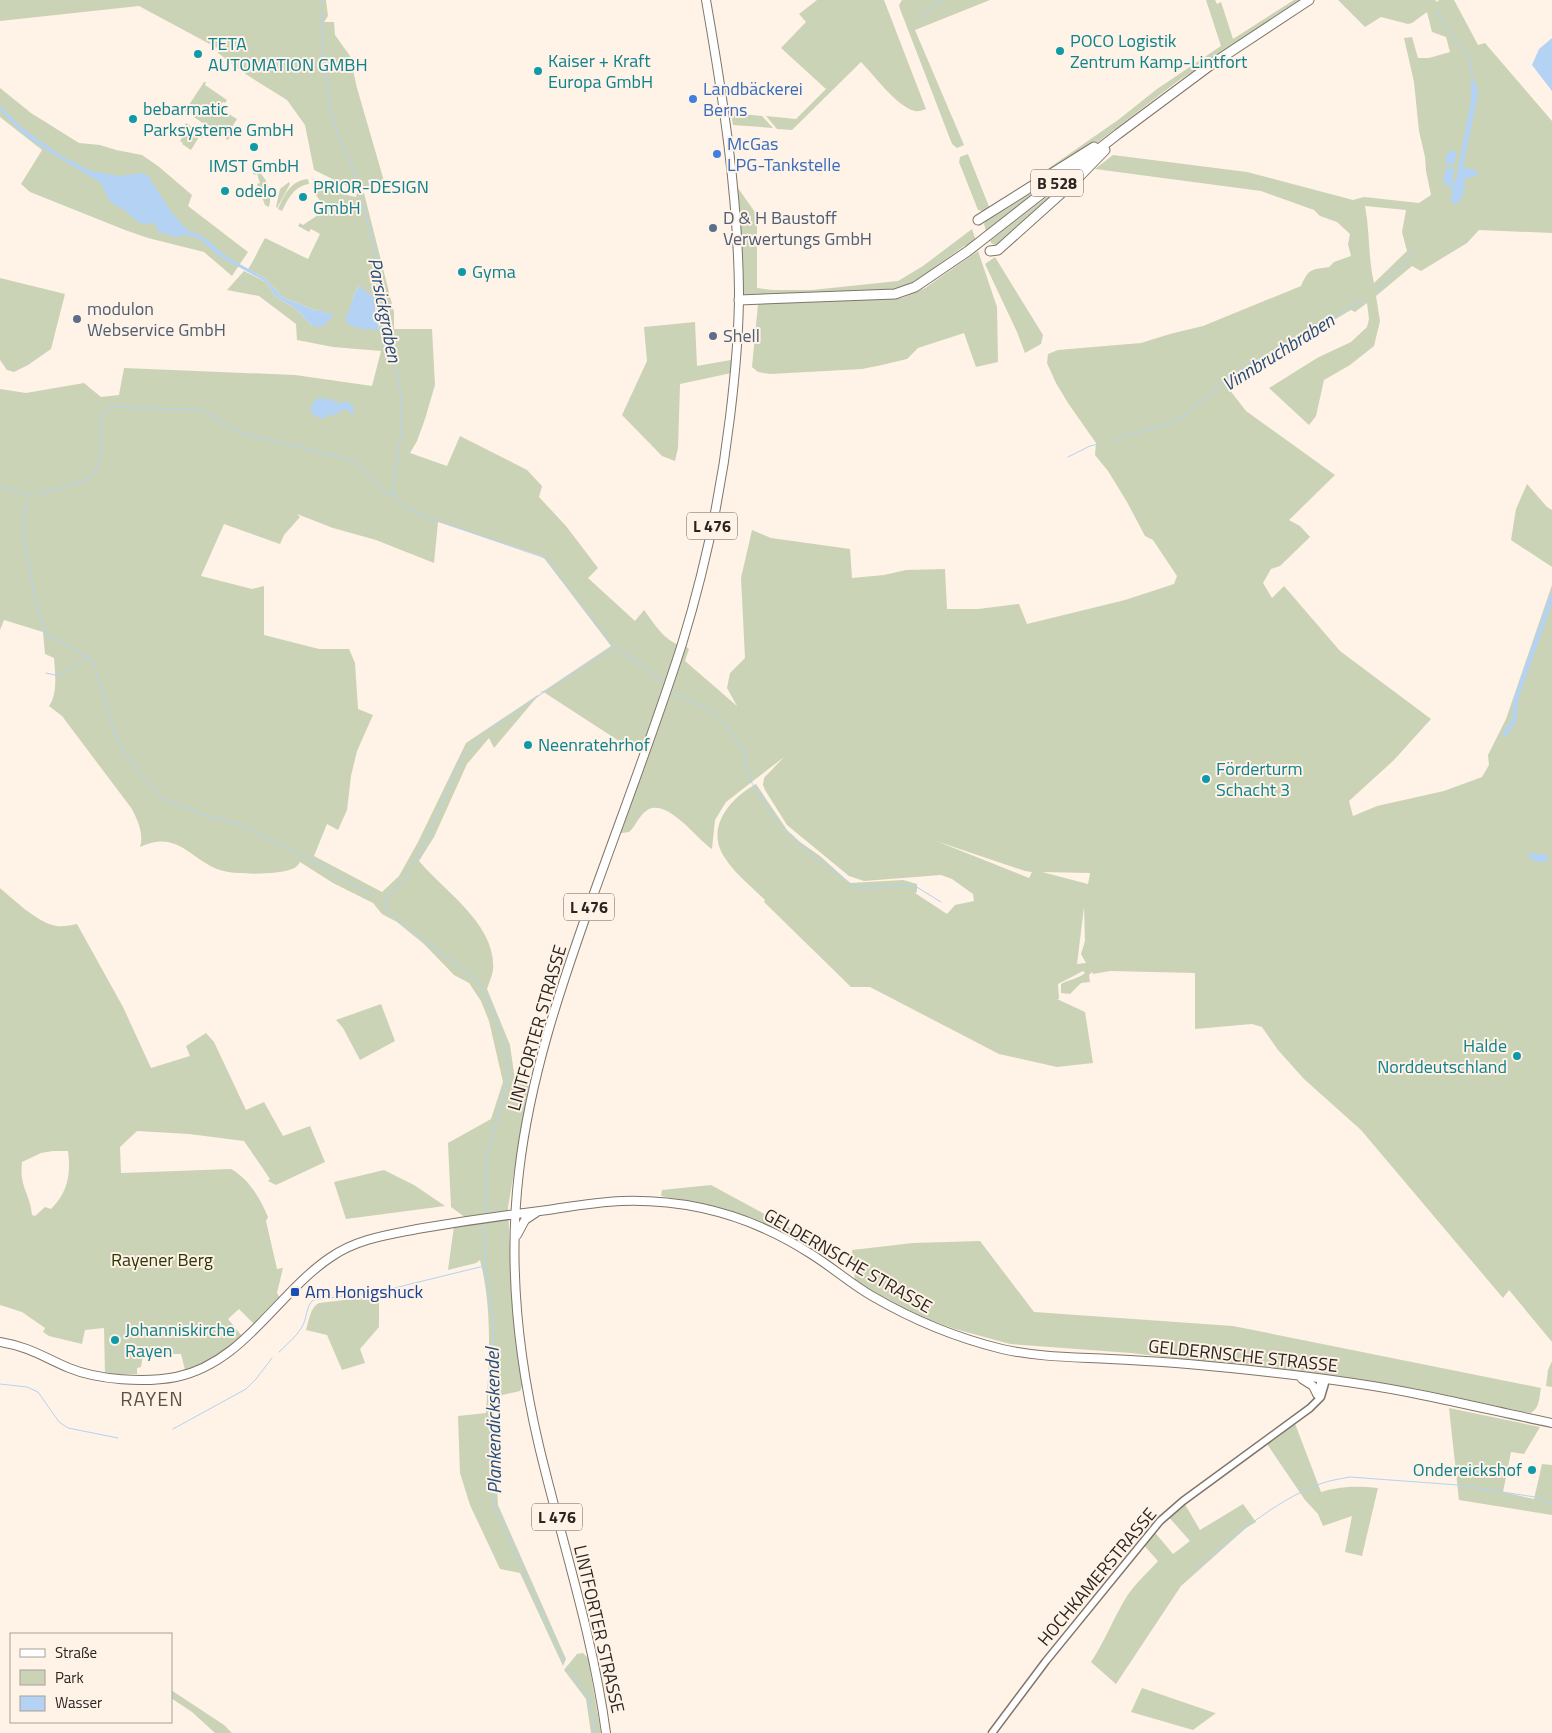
<svg xmlns="http://www.w3.org/2000/svg" width="1552" height="1733" font-family="'Titillium Web',sans-serif">
<style>
.green{fill:#cbd3b7;fill-rule:evenodd}
.water{fill:#b4d2f4}
.lines{fill:none;stroke-linecap:round;stroke-linejoin:round}
.stream{stroke:#b4d2f4;stroke-width:1}
.canal{stroke:#b4d2f4;stroke-width:4.5}
.minor-casing{stroke:#80756a;stroke-width:9}
.major-casing{stroke:#80756a;stroke-width:10}
.highway-casing{stroke:#80756a;stroke-width:11}
.minor{stroke:#fff;stroke-width:6}
.major{stroke:#fff;stroke-width:8}
.highway{stroke:#fff;stroke-width:9}
.culture-dot{fill:#0f9aa8;stroke:#fff2e6;stroke-width:2}
.shop-dot{fill:#3f7fe0;stroke:#fff2e6;stroke-width:2}
.service-dot{fill:#5c6f8a;stroke:#fff2e6;stroke-width:2}
.transit-dot{fill:#1a4fb4;stroke:#fff2e6;stroke-width:2}
.labels{text-anchor:middle;stroke-width:4;stroke-linejoin:round;paint-order:stroke}
.shield{fill:#fff2e6;stroke:#6a625c;stroke-width:1}
.shield-label{font-size:16px;font-weight:bold;fill:#2a2521}
.culture-label{font-size:18px;fill:#0d838f;stroke:#fff2e6;text-anchor:start}
.shop-label{font-size:18px;fill:#366cbe;stroke:#fff2e6;text-anchor:start}
.service-label{font-size:18px;fill:#4e5e75;stroke:#fff2e6;text-anchor:start}
.street-label{font-size:18px;fill:#2a2521;stroke:#fff2e6}
.park-label{font-size:18px;fill:#2d3706;stroke:#fff2e6}
.transit-label{font-size:18px;fill:#164399;stroke:#fff2e6;text-anchor:start}
.water-label{font-size:19px;font-style:italic;fill:#244e7a;stroke:#fff2e6}
.quarter-label{font-size:20px;letter-spacing:1px;fill:#5b5146;stroke:#fff2e6}
</style>
<rect width="100%" height="100%" fill="#fff2e6"/>
<path class="green" d="M0,0h326l2,16 -4,6h10l1,13 15,21 7,32 29,100h-7l-2,-7 -9,-1 2,8h-19l-37,-18 -9,-45 -18,-25 -40,-25 -29,-22 10,-14 -2,-2 -7,12 -80,-43 -139,15z
M817,0h67l42,109c-3,1 -8,3 -11,2 -18,-4 -41,-36 -54,-49l-69,68 -15,-1 -11,-13 30,3 30,-30 -45,-41 25,-26 -7,-8z
M902,0h88l-75,30 49,115 -7,3 -5,-4 -52,-135 -1,-4z
M1206,0h9l2,4 4,-2 12,37 61,-39h7l-123,81 -80,61 -107,67 -5,3 -8,-2 -19,-48 1,-5 8,-3 22,55 128,-89 39,-31 64,-43z
M1338,0h97l2,2 2,-2h15l24,45 7,-2 67,78v112l-73,-3 -12,13 -46,28 -9,-5 -36,30 4,25 -6,25 -24,19 -26,15 -8,36 -7,9 -40,-37 48,-30 34,-16 16,-15 2,-8 -2,-16 -12,9 -4,-2 -126,74 21,27 89,64 -46,45 11,6 10,11 -30,29 -9,3 -8,14 9,15 12,-12 56,65 91,68 -37,41 -45,41 4,15 24,-10 67,-15 38,-14 7,-12 -1,-10 18,-36 46,-134v757l-43,-52 -6,8 -142,-168 -57,-51 -26,-29 -16,-23 -10,-3 -57,5v-56l-85,-2 -17,3 -1,-2 -3,3 1,7 -9,1 -11,11 -9,-1v-9c9,-5 17,-5 24,-11l-2,-2 -25,13 1,15h-2l28,13 8,51 -36,4 -58,-13 -129,-67h-19l-87,-85 1,-2c-13,-13 -30,-26 -40,-42 -21,-31 6,-60 31,-74l31,46 13,12 20,14 30,27 53,-3 14,4v8l-2,1 32,21 8,-9 19,-4 -1,-7 -21,-15 -11,-4 -77,6 -15,-5 -62,-51 -22,-35 -2,-5 1,-7 20,-21 -58,45 -11,18 -3,29c-14,-9 -43,-49 -63,-40 -9,4 -13,17 -20,23l-14,2 29,-82 -25,-11 -77,-50 -48,57 -5,-10 -22,26 -33,73 -15,24c25,30 78,64 74,109 -1,6 -4,13 -6,19l23,56 5,35 14,6 -21,121 4,90 11,87 -3,7 -26,6v45l4,63 68,154 -3,7 -43,-93 -20,-4 -30,-64 -10,-32 -2,-57 28,-3c3,-51 7,-102 -6,-153l-4,3 -28,7 6,-44 12,-8 -15,-11 -3,-64 43,-24 12,-37 -14,-61 -8,-20 -12,-18 -15,-8 -30,-31 -27,-22 -15,-8 -9,-11 -40,-20 -33,-21c-2,3 -4,6 -8,7 -13,6 -59,6 -72,1 -31,-11 -42,-41 -80,-23 4,-13 -2,-26 -8,-38l-70,-93 -13,-10c9,-12 6,-34 5,-48l-9,-4 -2,-22 -39,-12 -4,10v-241l26,4 58,-10 17,14 18,-2 5,-27 171,7 77,11 9,-35 -48,-4 -36,-7 -1,-16 -37,-28 -32,-6 17,-19 22,11 10,15 19,11 17,18 15,-12 -4,-3h-6l-35,-14 -16,-18 -18,-10c7,-10 11,-21 17,-31l43,21 12,-25 -9,-5 -2,3 -11,-6 2,-3 3,2 21,-14 -3,-5 2,-1 -7,-10 -3,-16c16,4 26,16 43,18l1,-4h7l30,119v17h38l3,56 -10,34 -8,22 -7,12 37,13 13,-30 67,34 15,16 -3,11 27,29 32,42 -10,10 47,43 9,-11c11,15 20,30 37,36l1,-3 7,6 -4,12 52,45 -10,-18 3,-15 15,-15 -4,-80 11,-48 19,8 79,11 2,29 32,-3 22,-5 39,-1 2,40h31l41,-5 8,20 98,-24 49,-16 3,-8 -24,-36 -8,-4 -18,-34 -19,-31 -13,-16 1,-12 -28,-40 -12,-20 -9,-20 1,-9 10,-4 83,-7 29,-9 33,-8 98,-40c8,-18 10,-16 28,-19l5,-5 17,-6 -3,-12 2,-10 -13,-12 -17,-6 -6,-6 -53,-19 -166,-22 18,-14 134,17 106,28 11,-3 55,6 12,-8 -5,-24 -1,-14 -6,-26 -5,-49 -10,-44 8,-1 6,21h11l21,-6 -4,-15 -14,-5 -5,-20 -15,11 -4,1 -27,-7 -16,10zM1365,206l41,4 -4,22 5,19 -33,32c-6,-25 -4,-51 -9,-77zM359,286l17,23 3,20 -34,-9c7,-10 6,-24 14,-34zM297,514l36,14 43,12 58,23 4,-41 103,34 3,2 67,88 -145,97 -48,99 -19,34 -17,16 -68,-36 13,-32 11,6 9,-20 4,-34 6,-25 16,-36 -15,-6 -3,-46 -6,-14h-30l-55,-14v-49l-12,3 -51,-13 23,-52 56,20 4,-9 16,-18zM936,841l89,30 7,1 -3,6zM1042,872l48,1v1l-2,10zM1084,907l1,34 -4,13 5,9 -9,1z
M204,82h2l-1,3 22,15 -2,3 -2,-1 -2,2 2,2 -2,3 16,10 -10,16 3,2 -2,3 -43,-29z
M0,88l31,25 48,30 21,2 16,5 26,5 16,11 34,29 -4,11 60,46 -16,24 -28,-24 -56,-14 -23,-8 -95,-38 -9,-8 21,-34 -42,-33z
M731,113l31,3 11,12 -40,-3z
M186,123l18,12 -2,3 -3,-1 -8,13 -9,-6 1,-1 -3,-2 8,-13 -3,-3z
M1076,163l-90,68 -2,-7 2,-4z
M254,167c13,11 19,23 15,40l-4,-2 -8,-21 3,-1 -3,-9 -3,1 -2,-4z
M1079,172l-82,74 -6,-3 -1,-2z
M308,179l1,5c-15,2 -21,15 -27,27l-4,-2c7,-15 12,-28 30,-30z
M733,181l24,34v73l16,2h39l86,-9 25,-15 49,-37 5,15 -13,2 -50,36 -21,8 -66,2 -88,8z
M289,182l1,2 -13,24 -1,-1 4,-18z
M978,251l19,56 1,55 -22,5 -12,-34 -46,15 -11,11 -25,6 -20,4 -92,5 -12,-2 -6,-5 6,-63 144,-6 23,-10z
M995,257l48,78 -2,9 -16,9 -8,-21 -32,-68z
M0,278l65,16 -14,55 -23,16 -14,7 -7,-2 -7,-10z
M695,322l2,44 39,-7v13l-56,12 -2,64 -3,13 -13,-5 -40,-41 25,-54 -3,-34z
M1527,484l20,23 5,3v57l-41,-27 5,-31z
M0,888c13,11 39,36 57,38 6,1 14,-1 20,-2l46,83 28,61 39,-12 -4,-10 20,-13 8,9 32,68 18,-8 19,34 27,-10 15,36 -49,23 -8,-4 2,-2 -26,-38 -55,-7 -52,-3 -17,16 1,26 110,-4c18,10 29,29 37,48l-2,4 11,48 6,-1 -6,25 3,5 -26,26 -15,-15 -11,10 14,17 -26,21 -31,13 -4,-16h-22l-12,-3 -4,3 -2,13 -4,1v6h-32l-1,-46 -19,2 -3,14 -33,-8 -6,-4 2,-4 -23,-16 -22,-7zM53,1151h15c3,23 0,41 -17,58l-6,-2 -10,9 -3,-1c-2,-22 -13,-28 -10,-53l19,-9z
M381,1004l14,37 -35,19 -17,-32 -7,-8z
M384,1170l30,15 31,21 -99,13 -12,-37z
M711,1185l103,56 -8,5c-19,-9 -36,-20 -55,-28 -29,-11 -59,-16 -90,-22l1,-6z
M980,1241l54,71 199,14 308,62c-2,9 -1,21 -11,25l-111,-24 -95,-13 -193,-23 -121,-9 -55,-15 -39,-14 -61,-34 -3,-31 61,-7z
M379,1296v31l-19,22 5,14 -23,7 -15,-35 -21,-5c3,-9 4,-23 13,-27z
M1552,1361v26l-6,-1 2,-16z
M1449,1408l91,19 -16,27 -13,-2 -8,40 31,7 8,-35 10,1v50l-93,-15z
M1294,1421l27,71c20,-6 36,-6 57,-4l-16,68 -17,-4 7,-36 -29,10 -5,-12 -13,-14 -40,-59z
M1183,1501l17,29 43,-26 13,18 -10,6 -65,58 -65,98 -25,-22c14,-21 23,-45 36,-66 8,-12 21,-24 31,-35l-17,-19 11,-13 21,25 17,-13 -23,-26z
M583,1653l5,5 13,75h-10l-5,-34 -22,-29 13,-16z
M1142,1688l73,25h1l-23,17 -62,-18z
M171,1690l53,35 8,8h-17l-23,-21 -21,-14z"/>
<path class="water" d="M1552,38v53l-20,-26 7,-16z
M1471,82h5l2,12 -15,73 14,4 1,4 -13,4c-1,11 0,20 -11,26l-3,-5 1,-12 -9,-6 3,-15 8,1 -1,15 2,1 16,-83z
M0,106l22,22 25,18 16,11 28,14 30,5 21,-3 6,3 22,34 17,20 15,6 13,10 9,9 42,24 16,18 35,14h6l4,3 4,-2 1,6 -5,3 -2,4 -5,2 -8,-1 -17,-18 -19,-11 -10,-15 -47,-26 -19,-17 -14,-4 -11,2 -10,-4h-7v-4l-4,-6 -13,1 -17,-14 -14,-8 -9,-19 -58,-35 -22,-16 -21,-22z
M1449,151h8l-3,14 -7,-1 -2,-5z
M359,286l14,11 6,33c-12,-1 -26,0 -34,-10 6,-10 6,-23 14,-34z
M317,398l15,1c5,5 8,5 15,2l7,7v5l-3,1 -3,-4c-6,-1 -9,1 -12,5h-8l-5,4 -9,-4 -4,-5 3,-7z
M1528,853l20,2 -1,7c-9,0 -16,1 -19,-9z"/>
<g class="lines">
<path class="stream" d="M320,0l1,4
M1428,0l1,1
M321,11c3,39 3,81 15,118 6,19 18,37 22,57
M1436,11l33,47 4,24
M923,19v-6l19,-13
M361,198l17,63 10,48 5,42 9,50 -1,34 -9,54 5,12 12,8 20,9 116,40 69,89 23,15 26,20
M1377,291l39,-41
M1112,440l62,-18 7,-4 56,-46 126,-72
M1068,457l22,-11 9,-2
M0,487l24,6 7,1
M37,494c10,-2 45,-11 53,-17 23,-16 -4,-70 26,-70l87,3 37,23 96,23 18,6 32,31 7,2
M28,500l-5,18v15l14,76 11,26 40,22 6,6 22,74 9,16 21,28 17,18 43,16 32,9 80,40 53,31
M46,673l13,3 28,-18
M674,692l42,22 8,9 19,25 7,32 28,44 31,29 45,33 13,2 37,-3 11,1 26,16
M488,730l86,-58 39,-24
M412,866l6,-9 45,-100 21,-23
M411,869l-7,10 -18,20 -2,8 5,6 87,66c16,26 34,68 32,99l-22,83v52
M484,1225l1,41 8,54v21l-4,66 4,87 2,12 69,156
M279,1352c8,-8 17,-15 23,-25 5,-8 4,-21 11,-27l69,-9 102,-25
M0,1384l27,3 11,5 21,30 9,6 50,10
M173,1429l73,-40 10,-10 16,-21
M1191,1573c36,-31 84,-73 129,-89 10,-4 20,-5 30,-7l108,8 77,12 17,7
M567,1666l22,31 6,36"/>
<path class="canal" d="M1505,734l9,-14 2,-21 36,-103"/>
<g class="minor-casing">
<path id="minor" d="M1317,1395l4,-16
M992,1733l54,-72 114,-140 23,-20 127,-93 11,-11 5,-17"/>
</g>
<g class="major-casing">
<path id="major" d="M517,1235l8,-15 12,-8
M0,1342c30,5 43,15 69,26 29,12 76,15 107,9 68,-14 101,-84 155,-120 26,-18 56,-22 86,-28 41,-7 82,-13 123,-18 28,-4 55,-9 82,-10 68,-2 132,16 189,53 21,13 40,30 61,42 41,24 85,42 130,53 35,8 72,8 108,10 46,2 93,6 140,11 57,6 116,13 172,25 44,9 87,19 130,28
M1302,1379l11,7 4,8
M606,1733c-13,-97 -44,-191 -67,-287 -21,-89 -31,-183 -20,-274 11,-96 42,-186 74,-276 30,-84 62,-167 89,-252 23,-75 39,-150 48,-227 5,-41 9,-83 9,-125 -1,-98 -16,-195 -33,-292"/>
</g>
<g class="highway-casing">
<path id="highway" d="M978,220l116,-73
M990,251l8,-1 77,-69 30,-31
M739,300l156,-6 20,-7 53,-36 150,-117 94,-70 97,-64"/>
</g>
<use href="#minor" class="minor"/>
<use href="#major" class="major"/>
<use href="#highway" class="highway"/>
</g>
<g class="culture-dot">
<circle cx="1060" cy="51" r="5"/>
<circle cx="198" cy="54" r="5"/>
<circle cx="538" cy="71" r="5"/>
<circle cx="133" cy="119" r="5"/>
<circle cx="254" cy="147" r="5"/>
<circle cx="225" cy="191" r="5"/>
<circle cx="303" cy="197" r="5"/>
<circle cx="462" cy="272" r="5"/>
<circle cx="528" cy="745" r="5"/>
<circle cx="1206" cy="779" r="5"/>
<circle cx="1517" cy="1056" r="5"/>
<circle cx="115" cy="1340" r="5"/>
<circle cx="1532" cy="1470" r="5"/>
</g>
<g class="shop-dot">
<circle cx="693" cy="99" r="5"/>
<circle cx="717" cy="154" r="5"/>
</g>
<g class="service-dot">
<circle cx="713" cy="228" r="5"/>
<circle cx="77" cy="319" r="5"/>
<circle cx="713" cy="336" r="5"/>
</g>
<rect class="transit-dot" x="290" y="1287" width="10" height="10" rx="2.5"/>
<g class="labels">
<g class="shield">
<rect x="1031" y="169.5" width="52" height="27" rx="4"/>
<rect x="687" y="512.5" width="50" height="27" rx="4"/>
<rect x="564" y="893.5" width="50" height="27" rx="4"/>
<rect x="532" y="1503.5" width="50" height="27" rx="4"/>
</g>
<g class="shield-label">
<text x="1057" y="189">B 528</text>
<text x="712" y="532">L 476</text>
<text x="589" y="913">L 476</text>
<text x="557" y="1523">L 476</text>
</g>
<g class="culture-label">
<text x="1070" y="47">POCO Logistik<tspan x="1070" dy="21">Zentrum Kamp-Lintfort</tspan></text>
<text x="208" y="50">TETA<tspan x="208" dy="21">AUTOMATION GMBH</tspan></text>
<text x="548" y="67">Kaiser + Kraft<tspan x="548" dy="21">Europa GmbH</tspan></text>
<text x="143" y="115">bebarmatic<tspan x="143" dy="21">Parksysteme GmbH</tspan></text>
<text x="254" y="172" text-anchor="middle">IMST GmbH</text>
<text x="313" y="193">PRIOR-DESIGN<tspan x="313" dy="21">GmbH</tspan></text>
<text x="235" y="197">odelo</text>
<text x="472" y="278">Gyma</text>
<text x="538" y="751">Neenratehrhof</text>
<text x="1216" y="775">Förderturm<tspan x="1216" dy="21">Schacht 3</tspan></text>
<text x="1507" y="1052" text-anchor="end">Halde<tspan x="1507" dy="21">Norddeutschland</tspan></text>
<text x="125" y="1336">Johanniskirche<tspan x="125" dy="21">Rayen</tspan></text>
<text x="1522" y="1476" text-anchor="end">Ondereickshof</text>
</g>
<g class="shop-label">
<text x="703" y="95">Landbäckerei<tspan x="703" dy="21">Berns</tspan></text>
<text x="727" y="150">McGas<tspan x="727" dy="21">LPG-Tankstelle</tspan></text>
</g>
<g class="service-label">
<text x="723" y="224">D &amp; H Baustoff<tspan x="723" dy="21">Verwertungs GmbH</tspan></text>
<text x="87" y="315">modulon<tspan x="87" dy="21">Webservice GmbH</tspan></text>
<text x="723" y="342">Shell</text>
</g>
<g class="street-label">
<text transform="translate(537 1028) rotate(-74)" y="6">LINTFORTER STRASSE</text>
<text transform="translate(848 1261) rotate(30)" y="6">GELDERNSCHE STRASSE</text>
<text transform="translate(1243 1356) rotate(6)" y="6">GELDERNSCHE STRASSE</text>
<text transform="translate(1097 1577) rotate(-50)" y="6">HOCHKAMERSTRASSE</text>
<text transform="translate(599 1629) rotate(77)" y="6">LINTFORTER STRASSE</text>
</g>
<g class="park-label">
<text x="162" y="1266">Rayener Berg</text>
</g>
<g class="transit-label">
<text x="305" y="1298">Am Honigshuck</text>
</g>
<g class="water-label">
<text transform="translate(385 310) rotate(79)" y="7">Parsickgraben</text>
<text transform="translate(1278 352) rotate(-32)" y="7">Vinnbruchbraben</text>
<text transform="translate(493 1421) rotate(-91)" y="7">Plankendickskendel</text>
</g>
<g class="quarter-label">
<text x="152" y="1406">RAYEN</text>
</g>
</g>
<rect x="10" y="1633" width="162" height="90" fill="#fff2e6" stroke="#aaa097"/>
<rect x="20" y="1649" width="25" height="8" fill="#ffffff" stroke="#aaa097"/>
<text x="55" y="1658" font-size="15" fill="#2a2521">Straße</text>
<rect x="20" y="1670" width="25" height="15" fill="#cbd3b7" stroke="#aaa097"/>
<text x="55" y="1683" font-size="15" fill="#2a2521">Park</text>
<rect x="20" y="1696" width="25" height="15" fill="#b4d2f4" stroke="#aaa097"/>
<text x="55" y="1708" font-size="15" fill="#2a2521">Wasser</text>
</svg>
